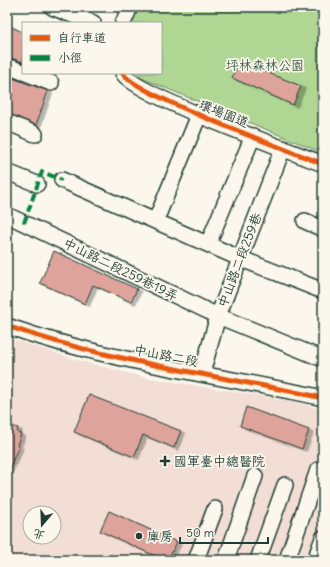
<svg xmlns="http://www.w3.org/2000/svg" width="330" height="567" font-family="Delius,'LXGW WenKai TC',sans-serif">
<style>
.built{fill:#f2ded4;fill-rule:evenodd}
.green{fill:#afd692;stroke:#678a63}
.building{fill:#dea49c;stroke:#1f3d34;filter:url(#shadow)}
.lines{fill:none;stroke-linecap:round;stroke-linejoin:round}
.minor-casing{stroke:#1f3d34;stroke-width:18}
.minor{stroke:#fbf7ec;stroke-width:15}
.quiet{stroke:#00873e;stroke-width:4;stroke-dasharray:8 4;stroke-linecap:butt}
.cycleway-casing{stroke:#fbf7ec;stroke-width:8}
.cycleway{stroke:#e8590c;stroke-width:5}
.poi-dot{fill:#1f3d34;stroke:#fbf7ec;stroke-width:1.5}
.labels{text-anchor:middle;stroke-width:3.5;stroke-linejoin:round;paint-order:stroke}
.park-label{font-size:13px;fill:#3c5c47;stroke:#fbf7ec}
.street-label{font-size:13px;fill:#1f3d34;stroke:#fbf7ec}
.poi-label{font-size:13px;fill:#1f3d34;stroke:#fbf7ec;text-anchor:start}
</style>
<defs>
<filter id="shadow"><feDropShadow dx="4.5" dy="2.5" stdDeviation="0" flood-color="#0004"/></filter>
</defs>
<rect width="100%" height="100%" fill="#fbf7ec"/>
<filter id="ink" filterUnits="userSpaceOnUse"><feTurbulence type="fractalNoise" baseFrequency=".025" numOctaves="2"/><feDisplacementMap in="SourceGraphic" scale="8" xChannelSelector="R" yChannelSelector="G"/><feConvolveMatrix kernelMatrix="1 2 1 2 8 2 1 2 1" color-interpolation-filters="sRGB"/></filter>
<g filter="url(#ink)">
<path class="built" d="M15,340l59,19 69,18 155,25 25,8v150h-316v-199zM30,513h24v24h-24z"/>
<path class="green" d="M137,7h186v146l-189,-78 -1,-2h28v-50h-31z"/>
<path class="building" d="M7,25l16,7v30l-16,-5z
M239,61l62,25 -8,19 -61,-27z
M7,76l41,15 -12,34 -29,-12z
M54,251l83,38 -6,13 -38,-17 -8,19 -45,-21z
M89,395l92,36 -7,17 -31,-13 -9,22 -60,-25z
M246,407l63,23 -7,19 -62,-23z
M7,424l11,4 -1,4 4,2 -4,11 2,1 -12,27z
M109,511l68,31 -9,18h-4l-64,-29z"/>
<g class="lines">
<g class="minor-casing">
<path id="minor" d="M52,7l41,16
M123,23l7,-16
M7,66l16,6
M26,73l25,10
M123,73c10,21 170,79 200,91
M7,122l28,12
M7,172l30,12
M62,180l177,78 84,33
M7,215l211,101 105,43
M156,220l43,-105
M305,221l18,8
M208,244l45,-108
M7,326c102,36 211,49 316,72
M202,373l16,-57 65,-168
M196,560l19,-51
M226,560l29,-84
M258,560l27,-75
M287,560l31,-90
M315,560l8,-22"/>
</g>
<use href="#minor" class="minor"/>
<path class="quiet" d="M24,223l18,-51 20,8"/>
<g class="cycleway-casing">
<path id="cycleway" d="M123,73c10,21 170,79 200,91
M7,326c102,36 211,49 316,72"/>
</g>
<use href="#cycleway" class="cycleway"/>
</g>
</g>
<g class="poi-dot">
<path d="M163 455h4v4h4v4h-4v4h-4v-4h-4v-4h4z"/>
<circle cx="139" cy="536" r="4"/>
</g>
<g class="labels">
<g class="park-label">
<text x="265" y="70">坪林森林公園</text>
</g>
<g class="street-label">
<text transform="translate(224 113) rotate(22)" y="5">環場園道</text>
<text transform="translate(239 260) rotate(-69)" y="5">中山路二段259巷</text>
<text transform="translate(121 269) rotate(26)" y="5">中山路二段259巷19弄</text>
<text transform="translate(166 355) rotate(11)" y="5">中山路二段</text>
</g>
<g class="poi-label">
<text x="174" y="466">國軍臺中總醫院</text>
<text x="147" y="541">庫房</text>
</g>
</g>
<rect width="330" height="567" fill="none" stroke="#fbf7ec" stroke-width="24"/>
<rect x="12" y="12" width="306" height="543" fill="none" stroke="#1f3d34" stroke-width="1.5" filter="url(#ink)"/>
<rect x="22" y="22" width="140" height="52" fill="#fbf7ec" stroke="#a3ada2"/>
<rect x="30" y="35" width="20" height="6" fill="#e8590c" stroke="#a3ada2"/>
<text x="58" y="42" font-size="12" fill="#1f3d34">自行車道</text>
<rect x="30" y="55" width="20" height="6" fill="#00873e" stroke="#a3ada2"/>
<text x="58" y="62" font-size="12" fill="#1f3d34">小徑</text>
<g transform="translate(42 525) rotate(199)"><circle r="19" fill="#fbf7ec" stroke="#a3ada2"/>
<path d="M0-3L7 15L0 10L-7 15Z" fill="#1f3d34"/>
<text y="-6" font-size="11" font-weight="bold" text-anchor="middle" fill="#1f3d34">北</text>
</g>
<path d="M180 537v6h88v-6" fill="none" stroke="#1f3d34" stroke-width="2"/>
<text x="186" y="537" font-size="12" fill="#1f3d34" stroke="#fbf7ec" stroke-width="3" paint-order="stroke">50 m</text>
</svg>
